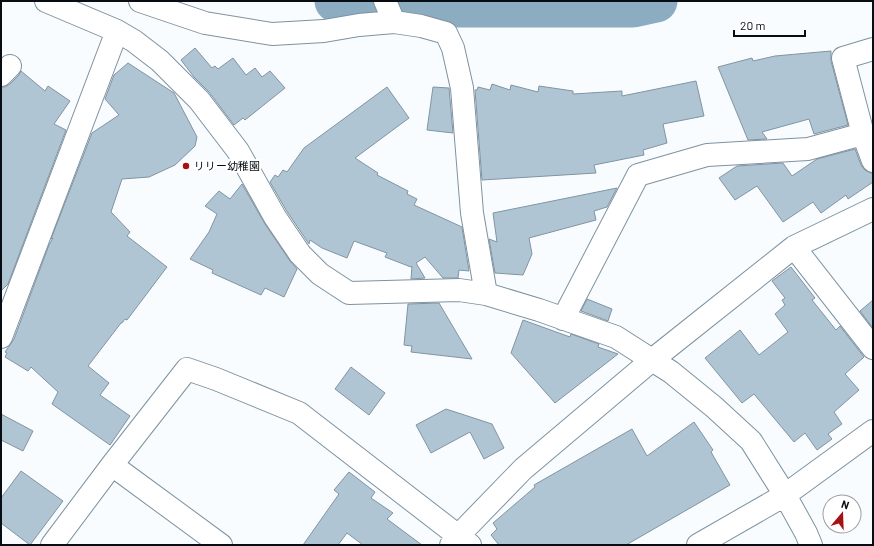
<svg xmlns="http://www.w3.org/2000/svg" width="874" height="546" font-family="Barlow,'Noto Sans JP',sans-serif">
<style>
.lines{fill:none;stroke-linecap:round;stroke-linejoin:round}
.river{stroke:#8cacc2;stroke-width:43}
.building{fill:#b0c5d3;stroke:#8194a1}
.street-casing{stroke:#7e929f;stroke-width:24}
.street{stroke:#fff;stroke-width:22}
.poi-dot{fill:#a61114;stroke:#fff;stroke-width:1.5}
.labels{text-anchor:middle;stroke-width:4;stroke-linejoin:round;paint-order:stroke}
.poi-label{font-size:11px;fill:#070d12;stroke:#fff;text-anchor:start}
</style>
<rect width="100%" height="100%" fill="#f8fcff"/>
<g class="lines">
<path class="river" d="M336,1l40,5h257l23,-5"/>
</g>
<path class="building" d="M195,48l17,20 3,-2 3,3 15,-11 13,17 9,-7 7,9 8,-6 15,17 -40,32 -2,-2 -9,7 -25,-33 -15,-15 -13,-17z
M831,51v10l17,64 -34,9 -5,-15 -47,13 5,7 -19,1 -30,-73 34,-9 1,3 22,-5z
M128,63l46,30 23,44 -2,9 -20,19 -26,12 -27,2 -11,33 19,20 -3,4 40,31 -40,53 -2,-1 -3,4h-1l-33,43 21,17 -9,12 30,21 -20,29 -58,-41 6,-12 -27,-25 -3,4 -23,-14 2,-4 -2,-1 9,-13 35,-94 4,-7 -2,1 41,-106 27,-18 -14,-16 9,-24z
M21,71l24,20 3,-5 22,15 -16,23 12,6 -58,154 -7,7v-204h4l5,-3 9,-9z
M696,81l8,35 -41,8 4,19 -24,7 1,5 -50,10 2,8 -114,7 -7,-90h2l1,-3 12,3 2,-6 18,6 1,-5 27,7 1,-6 34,5v3l49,-3v5z
M387,87l22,31 -54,40 23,15 -1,2 31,16 -1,3 10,5 -3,6 48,22 7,44 -10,-1 -1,8h-15l-18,-21 -9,6 9,15 -14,1 1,-13 -1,1 -26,-10 2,-4 -33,-12 -7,17 -25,-10 -12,-8 -1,4 -23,-34 -16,-28 5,-7 3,2 5,-7 4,2 17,-24z
M433,87l16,1 4,45 -26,-3z
M855,149l6,16 4,5 6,3h2v9l-25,17 -2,-4 -25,18 -8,-11 -30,20 -26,-36 -22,14 -16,-22 18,-12 46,-3 9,13 25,-17z
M242,184l23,40 25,37 7,8 -13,28 -19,-9 -4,7 -49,-22 1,-3 -23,-11 19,-27 8,-18 -12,-8 14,-15 11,8z
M617,188l-10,19 -13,4 2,9 -67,18 3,16 -9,21 -28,-2 -6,-34 8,3 -4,-29z
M791,267l24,31 -3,2 24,30 4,-4 24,31 -19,17 14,16 -25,22 8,12 -14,10 4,5 -15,11 -12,-17 -11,9 -40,-48 -12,9 -37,-45 35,-28 19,25 29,-23 -13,-18 10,-9 -3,-5 3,-2 -13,-17z
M587,299l25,10 -4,12 -27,-10z
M873,300v28l-13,-17z
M439,303l33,56 -61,-7 1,-6 -8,-1 4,-41z
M523,320l47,17 1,-3 28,10 -1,3 20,7 -63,49 -44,-50z
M351,367l34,26 -16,22 -34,-26z
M446,409l46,15 12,24 -20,11 -14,-27 -39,21 -15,-28z
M1,414l32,17 -10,20 -22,-11z
M694,422l19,28 -2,2 19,33 -104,60h-127l-8,-10 6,-6 -4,-6 42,-36 -1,-2 98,-56 15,27z
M21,471l42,30 -33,44 -29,-22v-25z
M349,472l26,20 -4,6 22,15 -6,6 35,26h-59l-16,-12 -9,12h-35l36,-51 -5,-4z"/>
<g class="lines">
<g class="street-casing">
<path id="street" d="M46,1l71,30
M140,1l65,22 67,11 52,-3 35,-6 35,-3 27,4 25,7 7,15 9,40 10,125 14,81
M385,1l9,21
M1,75l9,-9
M863,134l-20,-76 30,-9
M794,247l79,101
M563,319l75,-144 69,-20 101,-6 55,-15 10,27
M1,337l116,-306 17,10 26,20 39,39 39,51 37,66 25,37 20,20 29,19 110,-3 27,4 53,16 77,27 36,23 142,-113 79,-38
M112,465l109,80
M52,545l60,-80 75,-96 29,10 83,34 171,132
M451,545l7,-9 65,-67 129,-109 19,12 43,35 37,34 34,54 21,38 5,12
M698,545l87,-50 88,-64"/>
</g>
<use href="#street" class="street"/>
</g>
<circle class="poi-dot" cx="186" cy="166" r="4"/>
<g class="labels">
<g class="poi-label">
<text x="194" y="170">リリー幼稚園</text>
</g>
</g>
<rect width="874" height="546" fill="none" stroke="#070d12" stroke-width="4"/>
<g transform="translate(842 514) rotate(19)"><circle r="19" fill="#ffffff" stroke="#9c9ea0"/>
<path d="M0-3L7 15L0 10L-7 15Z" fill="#a61114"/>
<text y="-6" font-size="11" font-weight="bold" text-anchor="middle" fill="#070d12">N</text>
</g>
<path d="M734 30v6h71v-6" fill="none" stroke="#070d12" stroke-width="2"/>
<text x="740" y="30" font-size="12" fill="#070d12" stroke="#ffffff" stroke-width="3" paint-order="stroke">20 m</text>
</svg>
